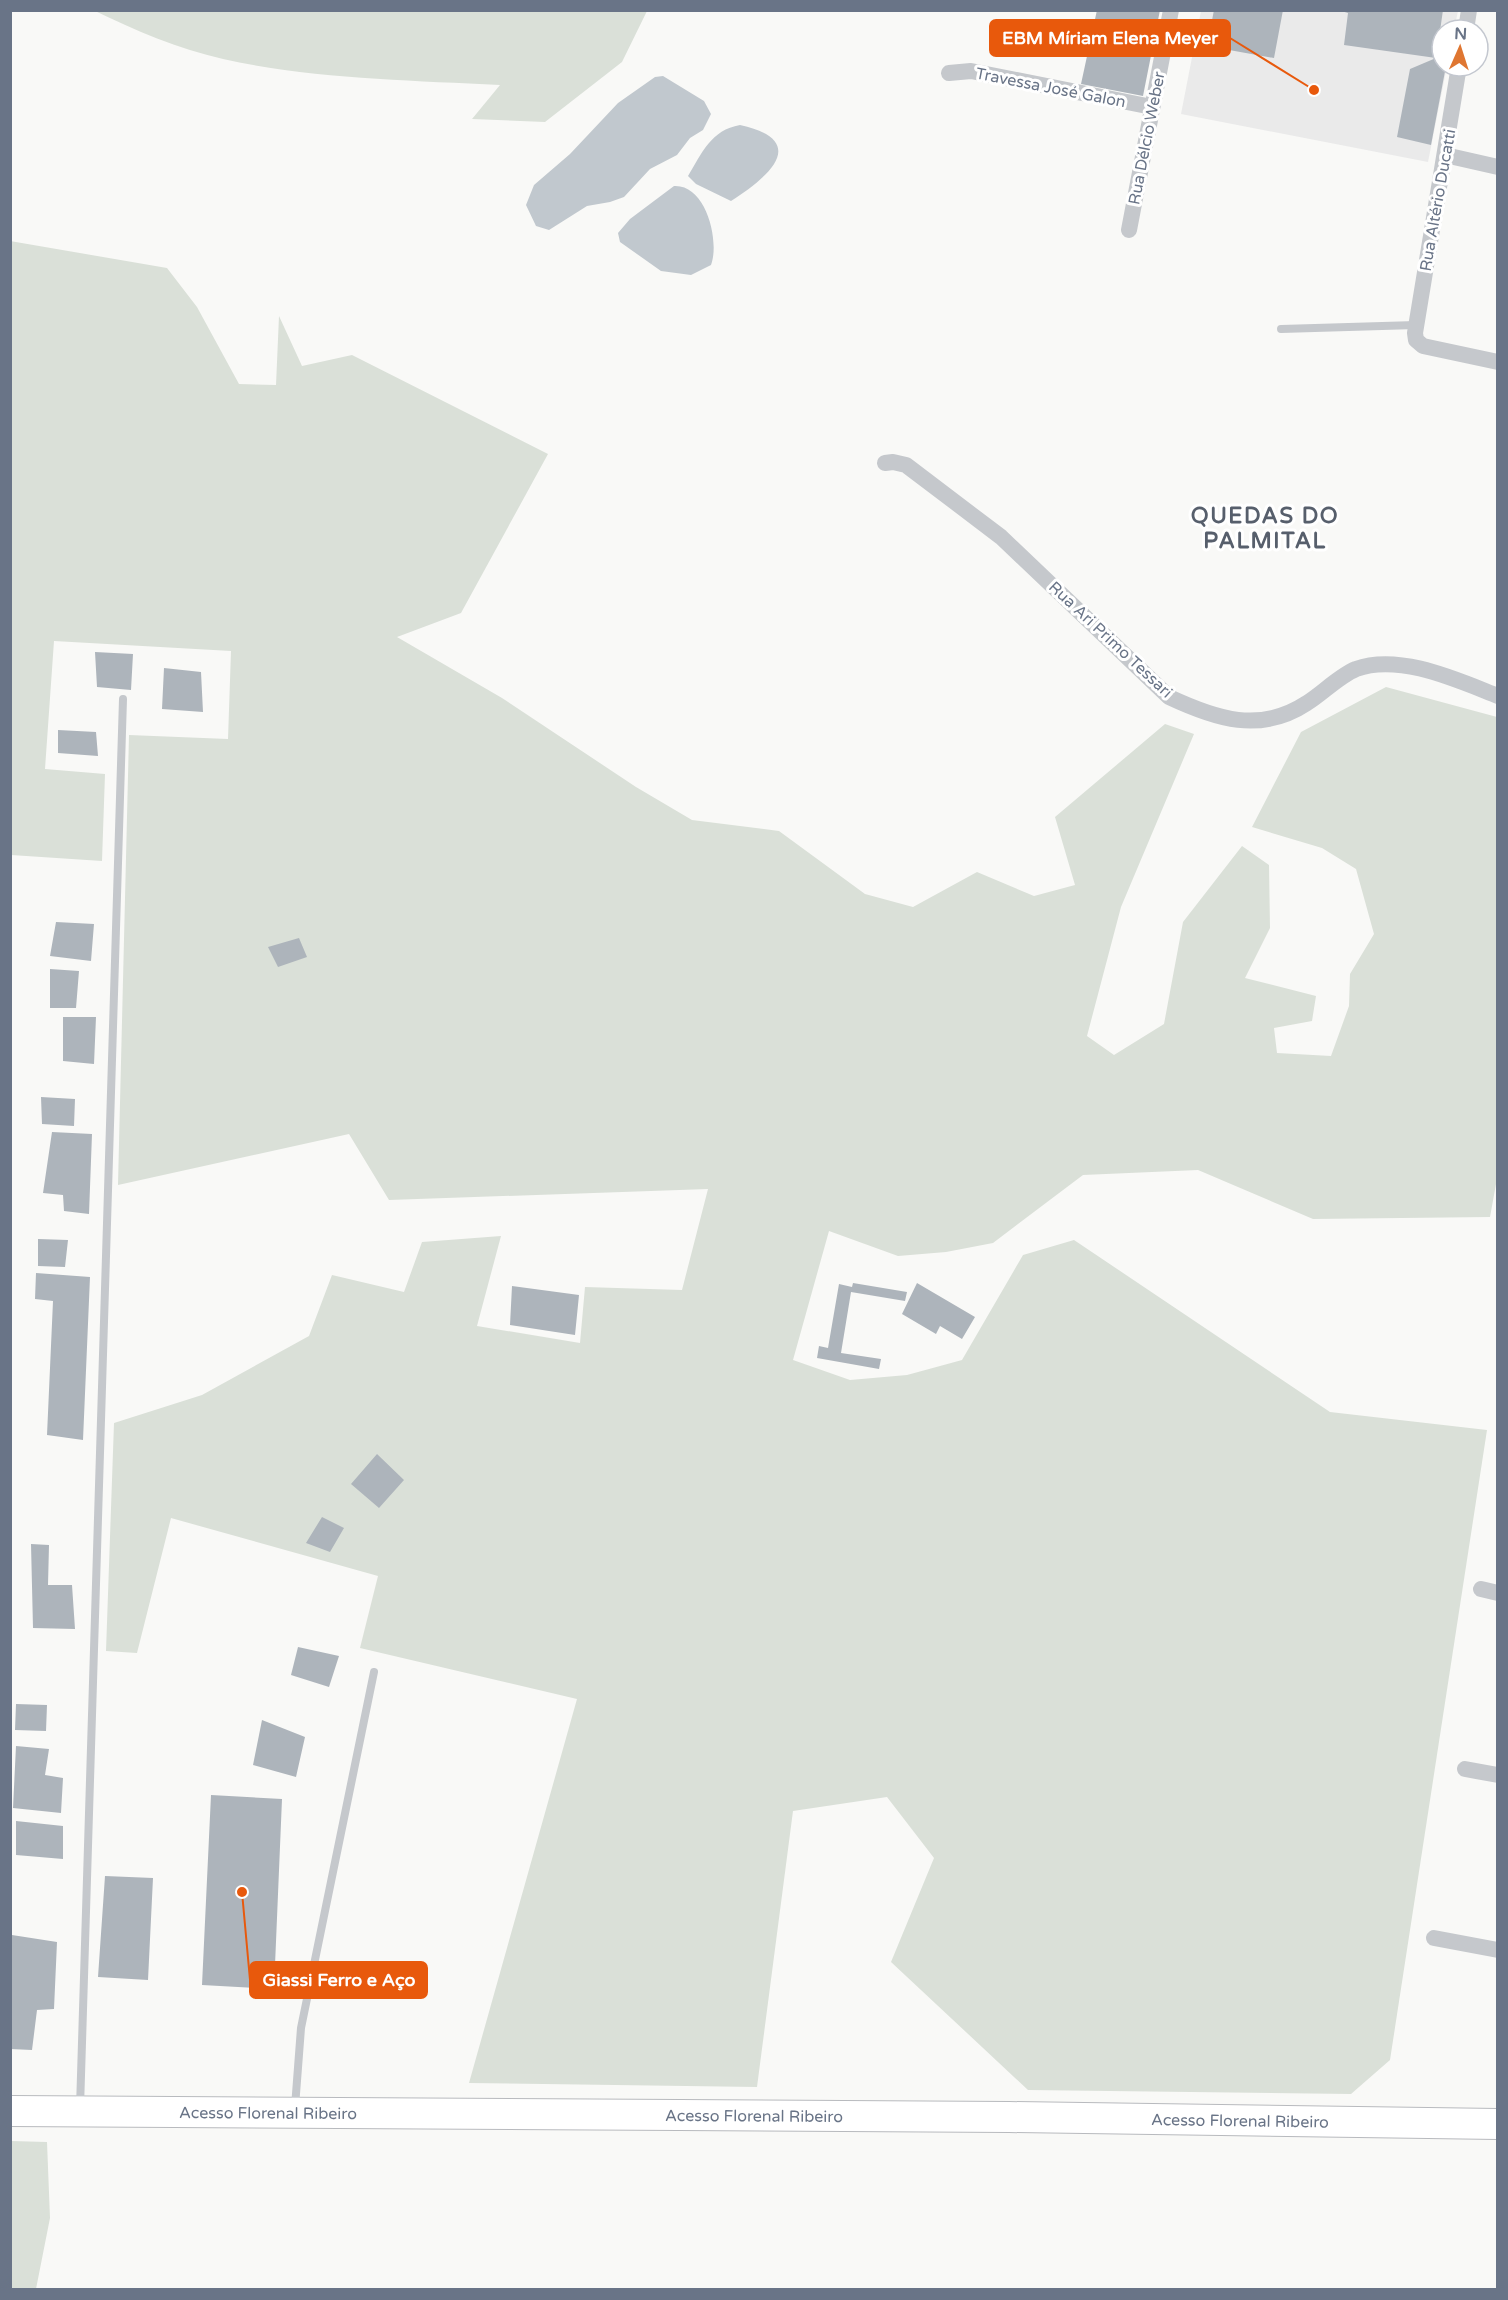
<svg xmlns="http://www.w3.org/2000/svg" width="1508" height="2300" font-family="'Varela Round',sans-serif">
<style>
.built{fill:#eaeaea}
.green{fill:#dae0d8}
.water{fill:#c1c8ce}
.building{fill:#adb4bb}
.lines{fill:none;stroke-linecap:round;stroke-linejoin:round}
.highway-casing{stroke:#b8babe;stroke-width:32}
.lane{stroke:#c5c8cc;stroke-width:8}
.street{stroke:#c5c8cc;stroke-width:16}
.highway{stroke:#fff;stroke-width:30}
.labels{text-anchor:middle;stroke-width:6;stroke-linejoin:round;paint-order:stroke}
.street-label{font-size:16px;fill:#697487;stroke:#fff}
.district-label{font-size:22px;font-weight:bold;letter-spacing:1.5px;fill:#575f6c;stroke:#fff}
.leader{fill:none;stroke:#e8590c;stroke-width:2}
.callout-dot{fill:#e8590c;stroke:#fff;stroke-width:2}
.callout{fill:#e8590c;stroke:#e8590c;stroke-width:2}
.callout-label{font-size:18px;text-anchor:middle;font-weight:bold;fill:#fff}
</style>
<rect width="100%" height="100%" fill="#f9f9f7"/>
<path class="built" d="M1201,11h257l-4,19h-12v36h5l-19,96 -247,-48z"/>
<path class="green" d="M95,11h552l-25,51 -77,60 -73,-3 28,-34c-92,-5 -187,-6 -277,-26 -44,-10 -89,-29 -128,-48z
M10,241l157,27 30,39 42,77 37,1 3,-69 23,50 50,-11 196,99 -87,159 -64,24 105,61 134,89 56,33 87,11 86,63 48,13 64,-35 57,24 41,-11 -20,-68 110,-93 29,10 -73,173 -34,129 27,19 50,-31 19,-102 59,-76 27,19 1,63 -25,50 71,18 -4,25 -38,7 3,25 54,3 18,-50 1,-32 24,-40 -18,-65 -34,-21 -70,-21 49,-95 85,-45 111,30 1,456 -8,44 -177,2 -115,-49 -115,5 -90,68 -47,9 -48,4 -69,-25 -36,129 57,20 57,-5 55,-15 61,-105 51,-15 256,172 157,18 -97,630 -39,34 -323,-4 -137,-128 43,-104 -47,-61 -94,14 -36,276 -288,-4 108,-384 -217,-51 18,-72 -207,-58 -34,135 -31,-2 8,-228 88,-28 107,-59 23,-61 72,17 18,-50 79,-6 -24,90 103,17 5,-56 97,3 26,-101 -319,11 -40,-66 -231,51 11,-450 99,4 3,-88 -177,-10 -9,128 60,5 -3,87 -91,-6z
M11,2141l36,1 3,76 -14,71h-25z"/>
<path class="water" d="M663,76l41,25 7,13 -8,16 -13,8 -13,17 -27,14 -26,28 -14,5 -23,4 -38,24 -13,-4 -10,-21 8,-20 36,-31 48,-51 37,-26z
M740,125c72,16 27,53 -9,76l-35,-17 -8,-8c14,-23 23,-46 52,-51z
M674,186c32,-2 46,55 37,79l-20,10 -30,-4 -41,-29 -2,-9 12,-14z"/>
<path class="building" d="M1097,10h63l-17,86 -62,-12z
M1214,10h69l-9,48 -67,-12z
M1338,10h105l-4,28 3,1v27h4l-15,79 -34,-8 13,-68 26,-11 -92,-13 4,-32z
M95,652l38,2 -2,36 -34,-3z
M164,668l37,4 2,40 -41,-3z
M58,730l38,2 2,24 -40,-3z
M56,922l38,2 -3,37 -41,-5z
M299,938l8,19 -29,10 -10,-20z
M50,969l29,2 -3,37h-26z
M63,1017h33l-2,47 -31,-3z
M41,1097l34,2 -1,27 -32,-2z
M52,1132l40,2 -3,80 -25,-3 -1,-16 -20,-2z
M38,1239l30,1 -3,27 -27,-1z
M36,1273l54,4 -7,163 -36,-5 6,-134 -18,-2z
M853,1283l54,9 -2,9 -54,-9 -10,61 40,6 -2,10 -62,-11 2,-12 9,2 11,-64 13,3z
M917,1283l58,34 -13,22 -22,-13 -4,8 -34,-20z
M512,1286l67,9 -4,40 -65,-10z
M377,1454l27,26 -25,28 -28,-24z
M322,1517l22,11 -14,24 -24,-9z
M31,1544l18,1 -1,40h24l3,44 -42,-1z
M298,1647l41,9 -10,31 -38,-12z
M16,1704l31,1 -1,26 -31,-1z
M262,1720l43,17 -9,40 -43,-12z
M16,1746l33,3 -4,26 18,3 -2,35 -48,-5z
M211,1795l71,4 -8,190 -72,-4z
M16,1821l47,5v33l-47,-4z
M105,1876l48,2 -5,102 -50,-3z
M12,1935l45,7 -3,67 -17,1 -5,40 -22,-1z"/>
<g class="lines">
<g class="highway-casing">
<g id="highway">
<path id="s1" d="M10,2111l999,6 489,7"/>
</g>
</g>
<path class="lane" d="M1281,329l135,-4
M295,2107l6,-79 73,-356
M80,2108l43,-1409"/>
<path class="street" d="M1466,30l3,-20
M1459,66l-44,267 1,7 7,6 75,16
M949,73l22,-2 181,36
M1445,155l53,12
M1129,230l42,-220
M885,463l8,-1 13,3 95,72 168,160c47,22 91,37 138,6 16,-10 32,-27 49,-34 43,-16 101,11 142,27
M1481,1589l17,4
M1465,1769l33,6
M1434,1938l64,12"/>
<use href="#highway" class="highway"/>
</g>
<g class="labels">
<g class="street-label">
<text transform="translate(1051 87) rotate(11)" y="6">Travessa José Galon</text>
<text transform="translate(1146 138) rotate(-79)" y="6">Rua Délcio Weber</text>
<text transform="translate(1437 200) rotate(-80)" y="6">Rua Altério Ducatti</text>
<text transform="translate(1111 639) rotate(43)" y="6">Rua Ari Primo Tessari</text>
<text dy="6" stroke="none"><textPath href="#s1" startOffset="258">Acesso Florenal Ribeiro</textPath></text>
<text dy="6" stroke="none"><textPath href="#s1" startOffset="744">Acesso Florenal Ribeiro</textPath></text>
<text dy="6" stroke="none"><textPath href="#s1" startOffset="1230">Acesso Florenal Ribeiro</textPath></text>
</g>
<g class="district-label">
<text x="1265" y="523">QUEDAS DO<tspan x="1265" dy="25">PALMITAL</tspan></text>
</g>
</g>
<path class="leader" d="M1314 90L1230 38M242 1892L250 1980"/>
<g class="callout-dot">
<circle cx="1314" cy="90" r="6"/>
<circle cx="242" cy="1892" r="6"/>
</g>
<g class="callout">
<rect x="990" y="20" width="240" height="36" rx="6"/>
<rect x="250" y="1962" width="177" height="36" rx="6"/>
</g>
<g class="callout-label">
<text x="1110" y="44">EBM Míriam Elena Meyer</text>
<text x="339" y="1986">Giassi Ferro e Aço</text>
</g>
<rect width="1508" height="2300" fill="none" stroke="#697487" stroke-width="24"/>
<g transform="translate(1460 48) rotate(3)"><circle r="28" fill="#ffffff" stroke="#c3c7cf" stroke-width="1.5"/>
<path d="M0-4.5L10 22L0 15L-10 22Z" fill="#df7631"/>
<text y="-9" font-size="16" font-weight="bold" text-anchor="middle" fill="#697487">N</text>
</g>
</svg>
